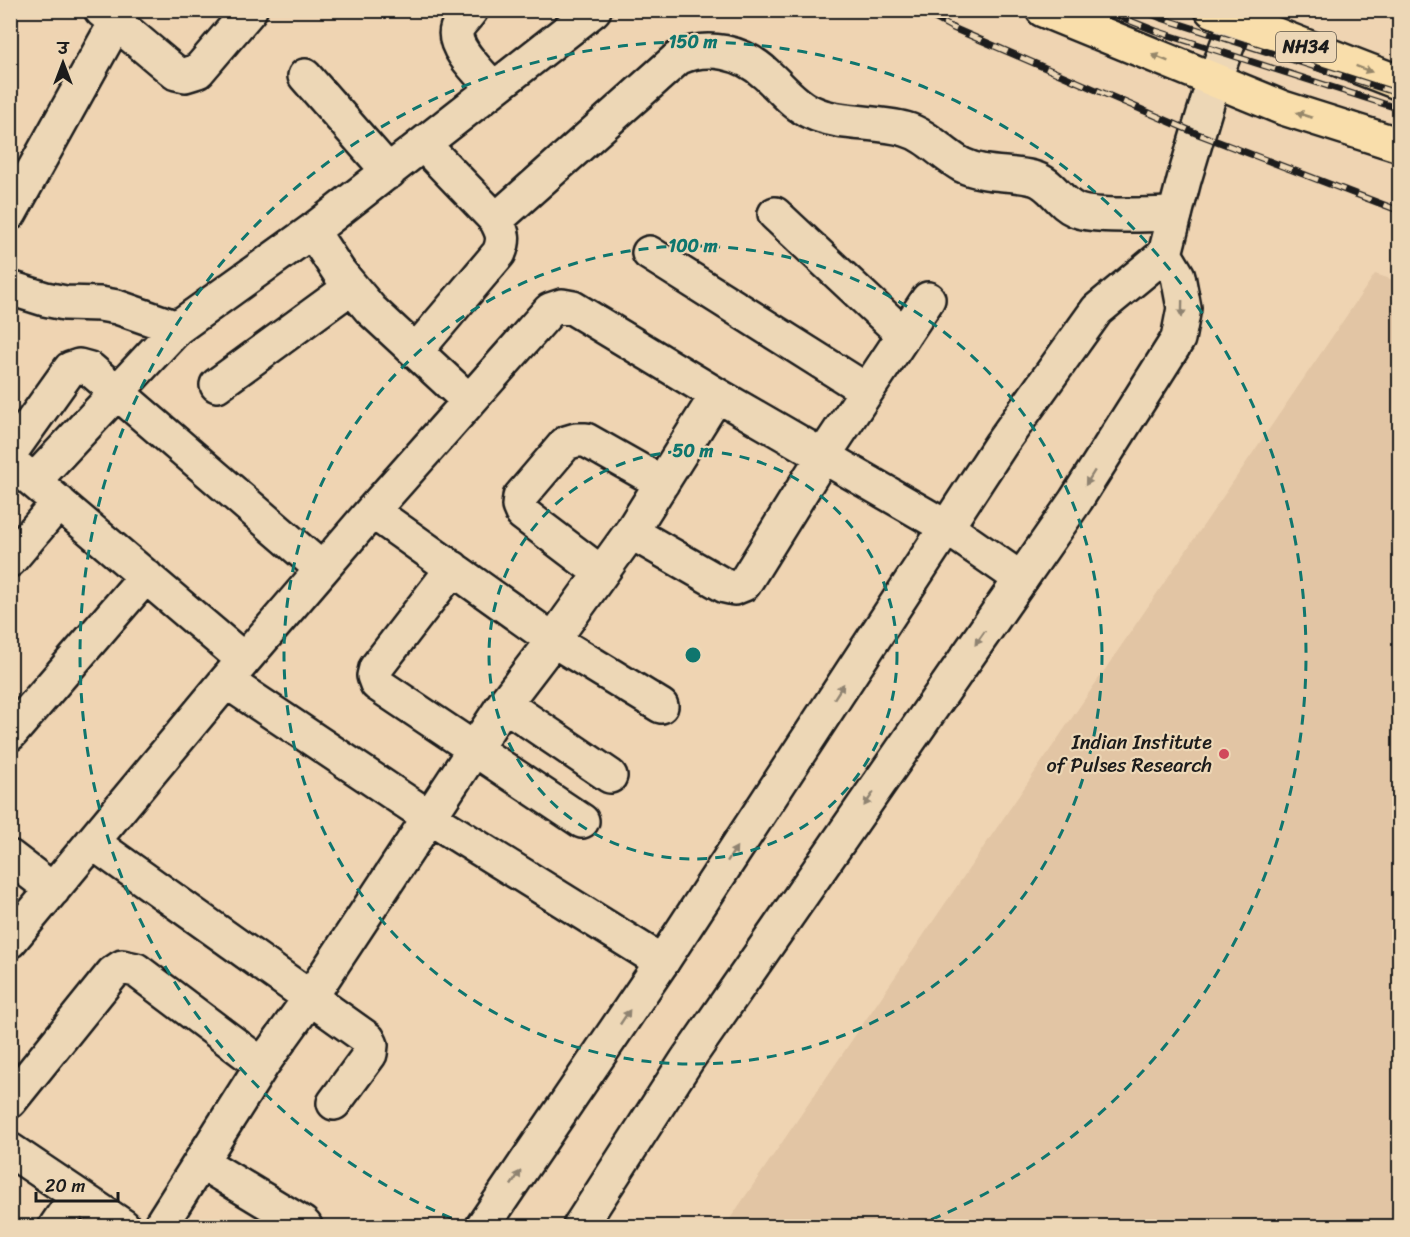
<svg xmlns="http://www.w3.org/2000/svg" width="1410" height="1237" font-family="Sriracha,'Playpen Sans Deva',sans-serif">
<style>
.built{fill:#e2c5a4}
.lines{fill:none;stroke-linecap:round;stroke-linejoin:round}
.minor-casing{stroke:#1c1c1c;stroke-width:38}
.tertiary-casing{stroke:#1c1c1c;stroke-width:38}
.trunk-casing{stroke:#1c1c1c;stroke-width:38}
.minor{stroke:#edd7b6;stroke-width:33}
.tertiary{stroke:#edd7b6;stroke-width:33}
.trunk{stroke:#f9deab;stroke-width:33}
.rail-casing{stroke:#1c1c1c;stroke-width:7}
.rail{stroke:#edd7b6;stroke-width:4.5;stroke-dasharray:14;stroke-linecap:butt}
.oneway{fill:#96876b}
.oneway2{fill:#8f8371}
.ring{fill:none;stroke:#0f766e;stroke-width:3;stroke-dasharray:10 8}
.poi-dot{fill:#d1495b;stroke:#edd7b6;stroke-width:2}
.labels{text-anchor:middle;stroke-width:4.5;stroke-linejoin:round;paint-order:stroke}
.shield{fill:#edd7b6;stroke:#5b544a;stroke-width:1.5}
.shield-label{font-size:18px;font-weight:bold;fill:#1c1c1c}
.poi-label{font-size:20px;fill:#1c1c1c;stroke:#edd7b6;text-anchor:end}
.centre{fill:#0f766e;stroke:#edd7b6;stroke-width:3}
.ring-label{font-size:18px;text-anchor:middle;font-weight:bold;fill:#0f766e;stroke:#edd7b6;stroke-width:4.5;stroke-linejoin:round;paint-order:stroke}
</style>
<rect width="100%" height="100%" fill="#efd4b2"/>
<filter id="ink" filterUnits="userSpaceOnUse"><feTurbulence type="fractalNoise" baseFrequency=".0167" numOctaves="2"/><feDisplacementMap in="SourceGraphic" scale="12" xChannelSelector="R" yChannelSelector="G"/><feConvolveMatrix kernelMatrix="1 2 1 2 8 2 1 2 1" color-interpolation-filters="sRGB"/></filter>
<g filter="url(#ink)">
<path class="built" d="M1375,274l25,8 -1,944h-674z"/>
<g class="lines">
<g class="minor-casing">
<path id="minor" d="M101,10l75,63 9,2 13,-4 52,-61
M471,10c-4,6 -12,13 -14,19 -6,18 25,46 36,59
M305,76l84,96
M10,213l106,-191
M775,214l129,121
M496,220l182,-162c29,-14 65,-6 88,16 15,13 27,30 45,38 27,13 65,9 94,17 22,6 37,25 57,36 23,11 47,7 71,13 18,4 26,25 43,32 18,8 77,4 99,4
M312,231l27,41 32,38 98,91
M649,253l217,137
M10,288l35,11 20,4 35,1 17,3 60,21
M416,351l83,-98c6,-14 4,-20 -3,-33l-72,-75
M217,385l134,-98
M10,453l60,-84 9,-3 11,3 232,200
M17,467l227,193
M34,481l143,-153 135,-97 282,-221
M372,511l181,129 108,66
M631,532l94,54 9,2 10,-4 80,-129 104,-156
M10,560l49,-58
M453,568l-77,100 -2,8 3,8 205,137
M601,573l-79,-60 -3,-7 1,-9 46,-54 10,-3h10l76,43
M226,681l203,136 233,145
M504,704l106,72
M10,734l136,-158
M92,842l276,197 3,6 -1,9 -36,49
M10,857l43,33
M10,941l216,-260 146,-170 178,-201 12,-4 11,2 144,87 229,132 75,52
M10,1101l103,-128 9,-6 14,3 126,95
M10,1150l113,76
M201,1162l101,61 3,3
M56,1226l21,-31
M160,1226l102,-161 48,-67 194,-294 49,-64 78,-108 86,-137"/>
</g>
<g class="tertiary-casing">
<path id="tertiary" d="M483,1226l179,-264 339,-518 96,-134 68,-56 19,-74 30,-100 23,-60
M580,1226l107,-166 389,-560 102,-161 6,-31 -6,-32 -13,-22"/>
</g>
<g class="trunk-casing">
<path id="trunk" d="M1043,10l240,98 117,37
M1212,10l188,73"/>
</g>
<use href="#minor" class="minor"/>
<use href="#tertiary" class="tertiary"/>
<use href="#trunk" class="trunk"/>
<g class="rail-casing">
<path id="rail" d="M919,10l34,18 245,106 202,77
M1103,10l53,21 244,78
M1142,10l19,8 239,76"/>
</g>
<use href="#rail" class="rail"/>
</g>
<defs><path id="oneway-solid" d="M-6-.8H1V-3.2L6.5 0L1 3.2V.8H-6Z" transform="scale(1.5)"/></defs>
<g class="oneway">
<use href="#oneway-solid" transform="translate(1160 58) rotate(-158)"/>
<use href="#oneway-solid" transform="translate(1364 69) rotate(21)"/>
<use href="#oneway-solid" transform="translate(1304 115) rotate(-162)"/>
</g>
<g class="oneway2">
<use href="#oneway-solid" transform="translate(1182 309) rotate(91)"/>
<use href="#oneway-solid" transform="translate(1090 478) rotate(122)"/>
<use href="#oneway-solid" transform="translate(980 638) rotate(125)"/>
<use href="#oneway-solid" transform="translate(839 691) rotate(-57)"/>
<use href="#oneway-solid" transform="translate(869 799) rotate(125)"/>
<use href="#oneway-solid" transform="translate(732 854) rotate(-57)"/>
<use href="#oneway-solid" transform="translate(625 1017) rotate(-56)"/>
<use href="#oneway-solid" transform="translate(516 1178) rotate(-56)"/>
</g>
</g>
<g class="ring">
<circle cx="693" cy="655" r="204"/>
<circle cx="693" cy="655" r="409"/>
<path d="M468 1225A613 613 0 1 1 918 1225"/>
</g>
<circle class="poi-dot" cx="1224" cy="754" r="6"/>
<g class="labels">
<rect class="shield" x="1276" y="32" width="60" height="30" rx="4.5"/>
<g class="shield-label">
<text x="1306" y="53">NH34</text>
</g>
<g class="poi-label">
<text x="1212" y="749">Indian Institute<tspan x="1212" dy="23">of Pulses Research</tspan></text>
</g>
</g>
<circle cx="693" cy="655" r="9" class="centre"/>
<g class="ring-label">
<text x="693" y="48">150 m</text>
<text x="693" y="252">100 m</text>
<text x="693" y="457">50 m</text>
</g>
<rect width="1410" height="1237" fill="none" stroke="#edd7b6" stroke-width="36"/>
<rect x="18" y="18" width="1374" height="1201" fill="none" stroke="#1c1c1c" stroke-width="2" filter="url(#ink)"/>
<g transform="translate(63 63)" stroke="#edd7b6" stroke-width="4.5" paint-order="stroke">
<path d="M0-4.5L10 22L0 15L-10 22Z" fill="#1c1c1c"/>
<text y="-9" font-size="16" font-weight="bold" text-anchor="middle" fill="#1c1c1c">उ</text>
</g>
<path d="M36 1192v9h82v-9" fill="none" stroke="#1c1c1c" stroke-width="3"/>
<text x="45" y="1192" font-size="18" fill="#1c1c1c" stroke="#edd7b6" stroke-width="4.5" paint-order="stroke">20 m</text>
</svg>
